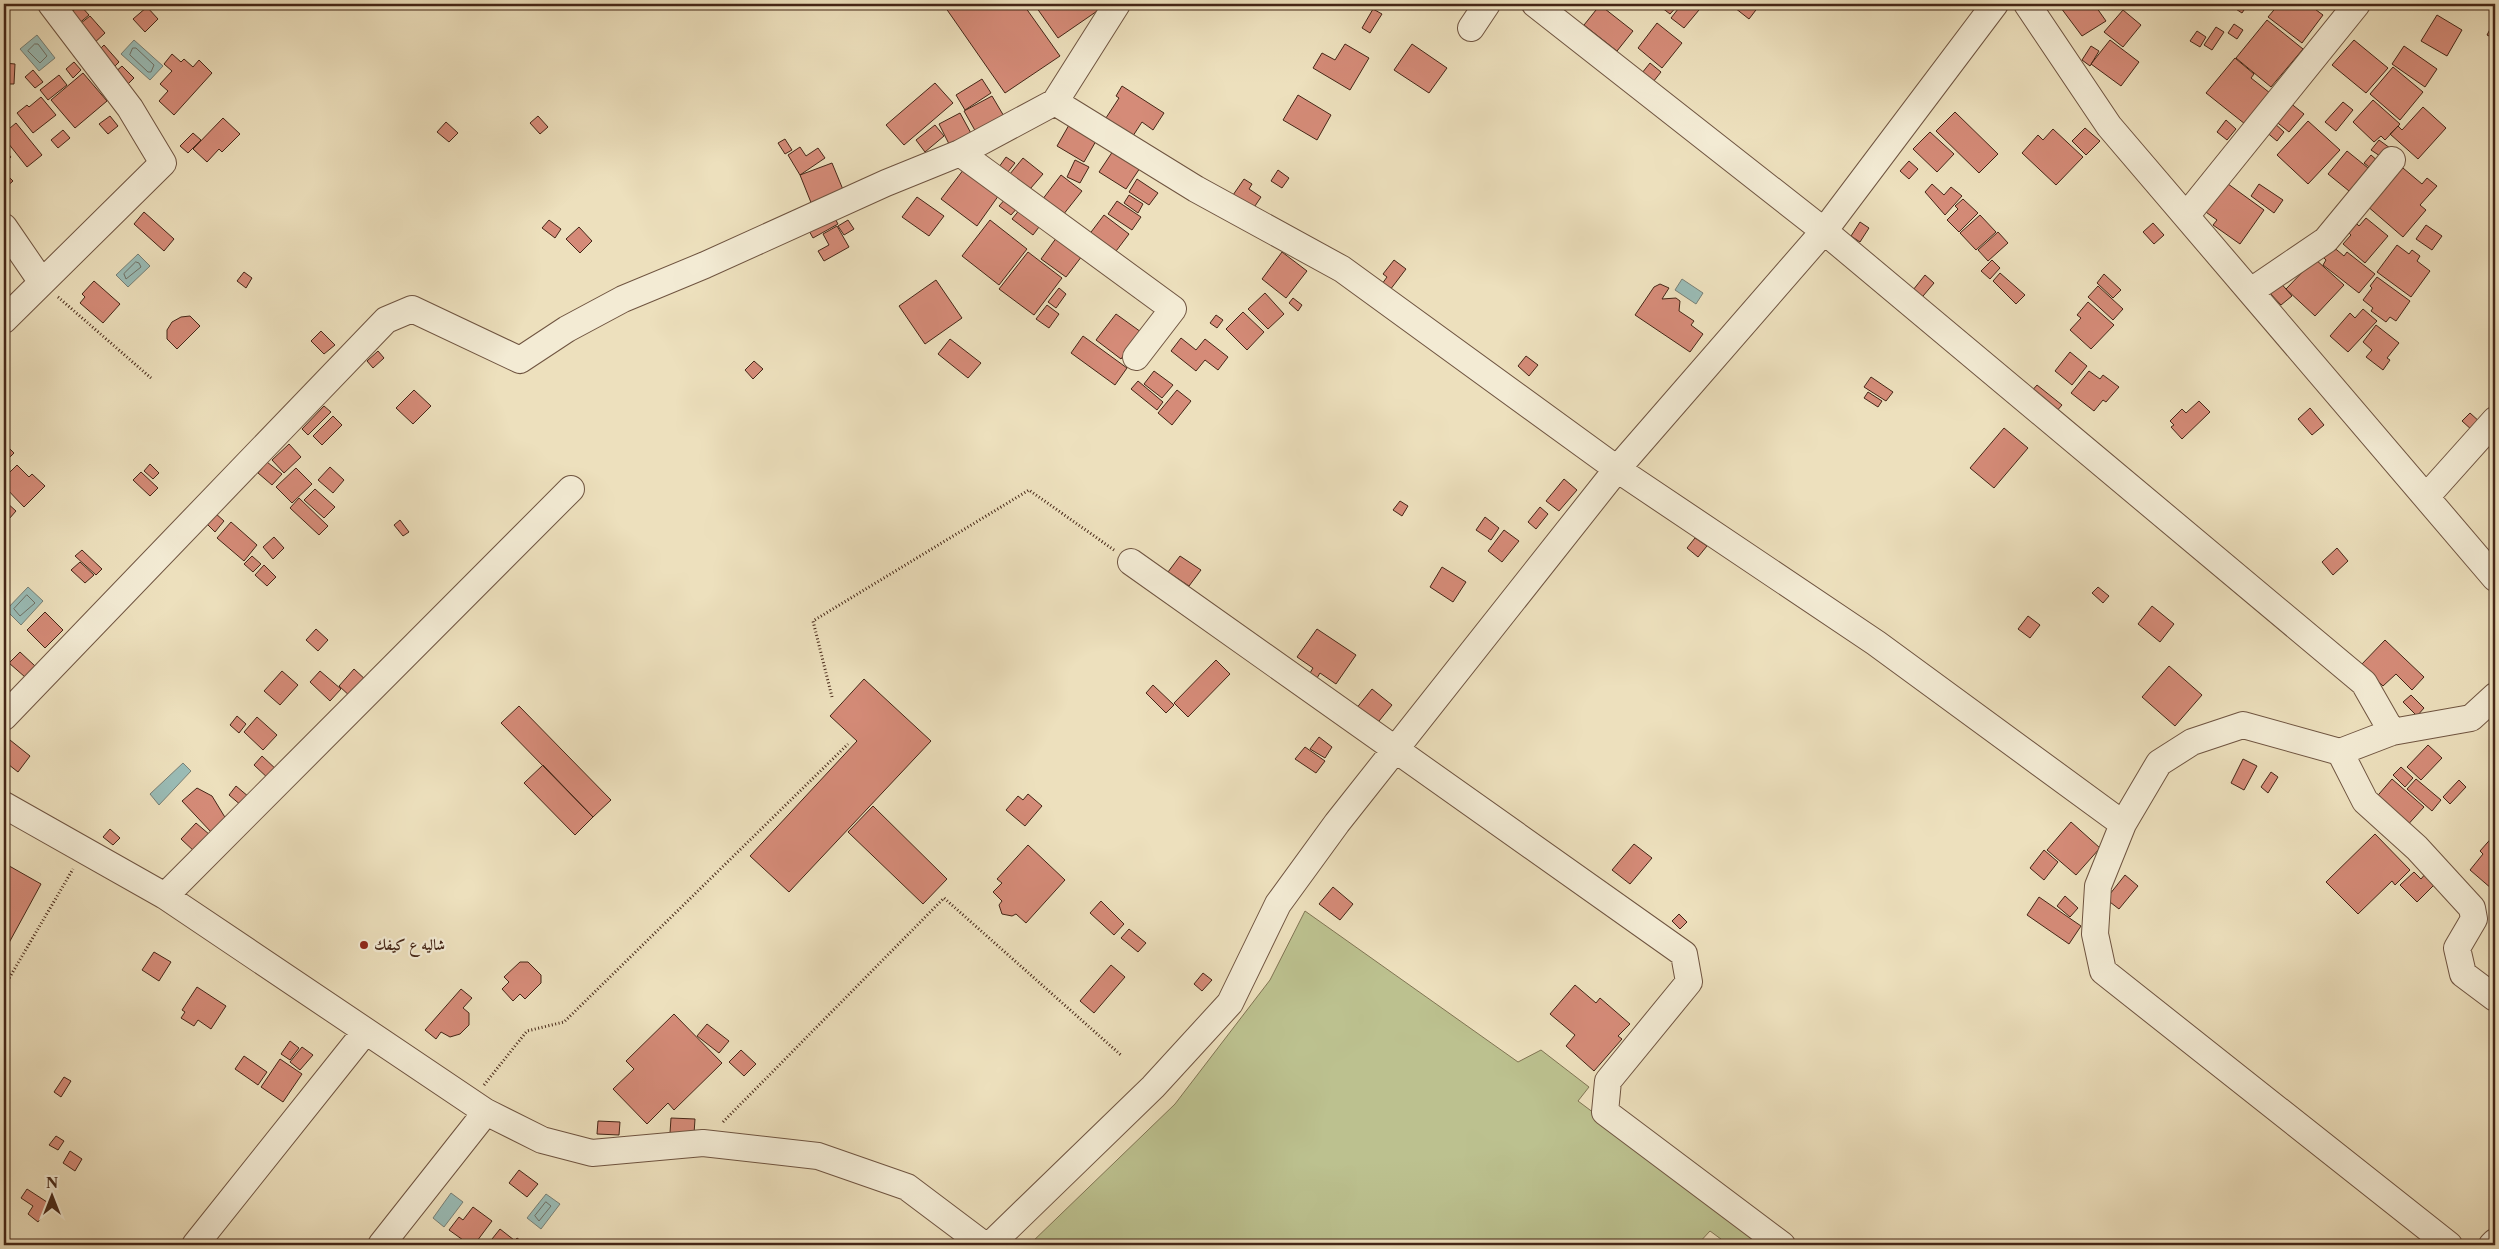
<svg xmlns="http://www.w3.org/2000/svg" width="2499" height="1249" font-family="'Libre Caslon Text',Amiri,serif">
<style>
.green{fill:#bcc18f;stroke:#807453}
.water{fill:#9abcb6;stroke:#788076}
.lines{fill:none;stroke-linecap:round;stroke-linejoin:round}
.shore{stroke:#707166;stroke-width:1}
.building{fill:#d58b78;stroke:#452617}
.minor-casing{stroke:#6f5440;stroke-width:28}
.path{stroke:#452617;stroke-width:3;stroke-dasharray:1 2.5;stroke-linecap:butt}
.minor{stroke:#f3ebd4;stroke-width:26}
.poi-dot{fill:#8f2418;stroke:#f3ebd4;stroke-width:2}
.labels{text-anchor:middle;stroke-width:4.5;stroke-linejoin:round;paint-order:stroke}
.poi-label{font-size:15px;font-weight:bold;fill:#452617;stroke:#f3ebd4;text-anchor:start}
</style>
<rect width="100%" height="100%" fill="#ede0bd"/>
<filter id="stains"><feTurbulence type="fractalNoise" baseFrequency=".004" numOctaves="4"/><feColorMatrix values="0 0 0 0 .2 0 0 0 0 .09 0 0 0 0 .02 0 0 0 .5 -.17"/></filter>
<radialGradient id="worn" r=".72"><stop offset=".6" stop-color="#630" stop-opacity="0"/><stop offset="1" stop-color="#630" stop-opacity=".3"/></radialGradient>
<path class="green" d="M1305,911l213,151 23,-12 48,37 -11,14 192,144h-41l-19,-14 -13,14h-668l146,-141 95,-124z"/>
<path class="water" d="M37,35l18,23 -16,13 -19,-22z
M134,40l29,26 -13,14 -29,-26z
M138,254l12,12 -22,21 -12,-12z
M1682,279l21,14 -7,11 -21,-14z
M28,587l15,14 -22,24 -15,-15z
M183,763l8,8 -32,34 -9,-11z
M451,1193l12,9 -19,25 -11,-9z
M546,1194l14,10 -19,25 -14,-11z"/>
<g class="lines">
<path class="shore" d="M35,44h3l9,12 -7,7 -12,-12z
M133,48h3l18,17 -3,7h-3l-18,-17z
M136,262l3,1 2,4 -15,12 -2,-5z
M27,595l8,8 -15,13 -6,-7z
M546,1202l5,4 -12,15 -4,-5z"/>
</g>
<path class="building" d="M943,4h80l37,52 -55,37z
M1034,4h67l2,3 -45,31z
M1657,4h22l-9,10z
M1682,4h22l-20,24 -13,-10z
M1738,4h18l3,2 -10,13 -14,-11z
M2058,4h36l12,17 -24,15z
M2228,4h20l-6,9z
M2279,4h29l15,11 -21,28 -34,-26z
M80,5l9,10 -12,10 -9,-10z
M1600,5l33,26 -16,20 -33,-26z
M147,7l11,12 -13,13 -12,-13z
M1373,9l9,5 -12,19 -8,-5z
M2123,10l18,15 -18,22 -19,-15z
M2437,15l25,15 -15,26 -26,-15z
M90,16l15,17 -13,12 -16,-18z
M2267,20l36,29 -32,38 -35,-29z
M2495,20v19l-8,-4z
M1657,23l25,20 -20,25 -24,-20z
M2234,24l9,6 -6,9 -9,-6z
M2216,27l8,5 -12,18 -8,-5z
M2197,31l9,6 -6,10 -10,-6z
M2110,40l29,22 -18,24 -30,-22z
M2354,40l34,28 -22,25 -34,-28z
M1345,44l24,14 -19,32 -37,-22 9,-15 13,7z
M1412,44l35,24 -18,25 -35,-23z
M104,45l15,17 -6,6 -15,-17z
M2091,46l8,5 -9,15 -8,-6z
M2404,46l33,23 -12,18 -33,-23z
M172,54l9,8 3,-3 9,8 6,-7 13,13 -38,42 -15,-14 9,-10 -8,-7 12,-13 -8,-7z
M2235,58l19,16 -3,4 19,15 -25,31 -39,-31z
M74,62l7,8 -8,8 -7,-9z
M4,63l11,1 -1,20h-6v-10h-4z
M1650,63l11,9 -8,10 -11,-9z
M122,66l12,12 -8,8 -12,-13z
M2393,67l30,25 -23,28 -30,-26z
M33,70l10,12 -8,6 -10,-11z
M83,73l24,28 -32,27 -24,-28z
M59,75l8,10 -19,15 -8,-10z
M982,79l9,14 -26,17 -9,-15z
M935,83l18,20 -49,42 -18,-20z
M1122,86l42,27 -11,17 -11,-8 -13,20 -27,-18 17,-26 -3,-2z
M1298,95l33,20 -14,25 -34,-20z
M992,96l13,22 -28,16 -13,-23z
M41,97l15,18 -23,18 -16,-20 10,-8 2,2z
M2373,100l27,24 -15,16 -4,-4 -7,6 -21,-20z
M2289,102l15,12 -15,18 -15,-12z
M2343,102l10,8 -17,21 -11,-9z
M2423,107l23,21 -28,31 -28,-25 8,-8 4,4z
M1955,112l43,42 -19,19 -43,-42z
M960,113l12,22 -22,11 -11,-22z
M110,116l8,10 -10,8 -9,-10z
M538,116l10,11 -8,7 -10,-11z
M223,118l17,16 -18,18 -3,-3 -12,13 -14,-13z
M2226,120l10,9 -9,11 -10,-8z
M2308,121l32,29 -32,34 -31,-29z
M446,122l12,11 -9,9 -12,-10z
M2273,122l11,10 -7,9 -12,-10z
M16,123l26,32 -15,12 -23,-29v-5z
M935,125l9,11 -19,16 -9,-12z
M1069,125l27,16 -12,21 -27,-16z
M2085,128l15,13 -14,14 -14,-14z
M2053,129l30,28 -27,28 -34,-32 16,-18 5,5z
M63,130l7,8 -12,10 -7,-8z
M1930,132l24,22 -17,18 -24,-23z
M193,133l8,7 -13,13 -8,-7z
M785,139l7,11 -7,4 -7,-11z
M2379,140l11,8 -7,10 -12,-8z
M800,147l6,9 12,-8 7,10 -25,17 -12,-20z
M4,149l7,8 -7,7z
M1113,151l27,17 -14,21 -27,-17z
M2347,151l26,21 -19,23 -26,-21z
M2371,155l9,8 -7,7 -9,-7z
M1006,157l9,6 -8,10 -8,-6z
M1023,158l20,16 -19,22 -19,-16z
M1075,160l14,7 -9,16 -13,-6z
M1909,161l9,8 -9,10 -9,-8z
M832,163l12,29 -32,13 -12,-30z
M2397,163l25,21 5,-6 10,8 -17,19 6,5 -23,27 -37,-32z
M964,169l35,26 -22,31 -36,-27z
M1278,170l11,8 -7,10 -11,-7z
M4,172l9,9 -9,8z
M1061,175l21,16 -23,29 -20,-16z
M1137,179l21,14 -9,12 -20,-13z
M1244,179l8,5 -3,5 12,8 -8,12 -20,-14z
M2224,181l40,29 -24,34 -27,-19 4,-5 -14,-10z
M1932,184l12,11 7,-8 11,9 -17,19 -20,-23z
M2259,184l24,16 -9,13 -23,-17z
M1129,195l14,9 -5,9 -14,-10z
M917,197l27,19 -15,20 -27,-19z
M1007,197l12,9 -8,9 -12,-9z
M1963,199l15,14 -19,19 -12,-12 11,-11 -3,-3z
M1117,201l24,16 -9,13 -24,-16z
M1021,208l21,15 -9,12 -21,-16z
M144,212l30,27 -10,12 -30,-27z
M833,215l5,9 -25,14 -5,-9z
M1104,215l25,19 -19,25 -25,-19z
M1980,215l16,17 -20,18 -16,-17z
M2366,218l22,18 -23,27 -22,-19 8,-9 -3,-3 8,-9 3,3z
M549,220l12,9 -6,9 -13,-10z
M848,220l6,9 -10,6 -6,-9z
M990,220l37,29 -28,36 -37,-29z
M1860,222l9,6 -9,14 -9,-6z
M2153,223l11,12 -10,9 -11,-12z
M2426,225l16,11 -10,14 -16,-11z
M837,226l12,21 -25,14 -6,-10 11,-6 -6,-11z
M579,227l13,14 -12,12 -14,-14z
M1998,232l10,11 -20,18 -10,-11z
M1057,237l25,19 -16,21 -25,-18z
M2331,245l13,11 3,-4 28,22 -16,19 -36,-28 3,-5 -4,-4z
M2397,245l12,9 3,-4 8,6 -3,5 13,10 -19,26 -34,-25z
M1028,252l34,26 -28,37 -35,-26z
M1282,252l25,19 -21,27 -24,-19z
M2315,259l29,26 -29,31 -29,-27z
M1394,260l12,9 -16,21 -8,-6 5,-7 -4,-3z
M1992,260l8,8 -10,11 -9,-8z
M244,272l8,6 -6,10 -9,-7z
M2000,273l25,22 -9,9 -23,-23z
M2104,274l17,16 -8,8 -16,-15z
M1925,275l9,8 -16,19 -9,-7z
M2377,277l33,24 -14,20 -6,-4 -4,5 -15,-11 2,-3 -10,-8 9,-12 -2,-2z
M936,280l26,38 -37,26 -26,-38z
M94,281l26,23 -17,19 -23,-20 5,-6 -3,-3z
M2279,281l13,15 -11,9 -13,-14z
M1660,284l9,4 -7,11 14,-1 4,3 -1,10 15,10 -3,4 12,9 -13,18 -55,-37 19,-28z
M2098,286l25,23 -10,11 -25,-23z
M1059,288l7,6 -10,14 -8,-6z
M1265,293l19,21 -16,15 -20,-20z
M1293,298l9,7 -4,6 -9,-8z
M2088,302l26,23 -23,24 -21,-19 11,-12 -4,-3z
M1047,305l12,9 -10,14 -13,-9z
M2363,309l14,12 -29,31 -18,-16 20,-23 5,5z
M1243,312l21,20 -17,18 -21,-21z
M1116,314l25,18 -20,27 -25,-19z
M1216,315l7,5 -6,8 -7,-5z
M190,316l10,10 -23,23 -10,-10v-9l5,-8 9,-5z
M2376,325l23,18 -12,15 3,2 -7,10 -17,-13 6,-7 -9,-8z
M321,331l14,14 -11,9 -13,-13z
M1083,336l44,32 -12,17 -44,-32z
M1181,338l15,12 9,-11 23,18 -10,13 -13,-10 -9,11 -25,-20z
M950,339l31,24 -13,15 -30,-24z
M378,351l6,7 -11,10 -6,-7z
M2070,352l17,14 -15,19 -17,-14z
M1526,356l12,9 -9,11 -11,-10z
M754,361l9,8 -10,10 -8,-9z
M1154,371l19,14 -11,13 -18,-14z
M2089,371l11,8 3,-4 16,12 -13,15 -3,-2 -9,11 -23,-18z
M1871,377l22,15 -7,9 -22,-14z
M1138,381l25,21 -6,8 -26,-21z
M2037,385l25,20 -7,8 -25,-20z
M414,390l17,16 -18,18 -17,-16z
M1177,390l14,11 -19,24 -14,-12z
M1868,392l14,9 -4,6 -14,-9z
M2199,401l11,11 -28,27 -11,-12 3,-2 -4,-4 12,-12 4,4z
M324,406l7,6 -23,23 -6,-6z
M2310,408l14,17 -12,10 -14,-16z
M2470,413l11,10 -8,8 -11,-10z
M333,416l9,9 -20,20 -9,-9z
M2004,428l24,20 -34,40 -24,-20z
M4,443l10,10 -10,10z
M289,444l12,13 -17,16 -12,-13z
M267,462l15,12 -10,11 -14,-12z
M150,464l9,9 -6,6 -9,-8z
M17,465l12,12 3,-3 13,12 -21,21 -20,-21v-8z
M330,467l14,13 -11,13 -15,-13z
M296,468l16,16 -20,19 -16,-16z
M141,472l17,16 -8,8 -17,-16z
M1564,479l13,11 -18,21 -13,-10z
M315,489l20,18 -11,11 -20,-18z
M299,498l29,28 -9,9 -29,-27z
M1400,501l8,5 -6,10 -9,-6z
M6,502l10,9 -7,8 -5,-5v-10z
M1540,507l8,7 -12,15 -8,-7z
M215,513l9,8 -9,11 -9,-9z
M1485,517l14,11 -8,12 -15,-10z
M400,520l9,12 -6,4 -9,-11z
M231,522l26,23 -13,16 -27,-23z
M1504,530l15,11 -17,21 -14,-11z
M274,537l10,11 -11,11 -10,-12z
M1695,538l12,8 -9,11 -11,-9z
M2337,548l11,13 -15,14 -11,-13z
M82,550l20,19 -6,6 -21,-19z
M252,556l9,8 -8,8 -9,-8z
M1180,556l21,14 -12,16 -21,-14z
M80,562l14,13 -9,8 -14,-13z
M264,565l12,12 -9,9 -12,-11z
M1442,567l24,15 -13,20 -23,-15z
M2098,587l11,9 -6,7 -11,-10z
M2152,606l22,18 -14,18 -22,-18z
M45,612l18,18 -18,18 -18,-18z
M2028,616l12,9 -10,13 -12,-9z
M316,629l12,11 -10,11 -12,-11z
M1317,629l39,26 -20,29 -16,-11 -3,5 -7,-5 3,-5 -16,-11z
M2385,640l39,37 -12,13 -16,-16 -13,12 -22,-21z
M20,652l15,14 -10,11 -16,-14z
M1216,660l14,14 -42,43 -14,-14z
M2169,666l33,29 -27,31 -33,-29z
M354,669l13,12 -15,17 -13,-12z
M282,671l16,14 -18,20 -16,-14z
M320,671l21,18 -11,12 -20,-19z
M864,679l67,62 -142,151 -39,-36 107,-115 -27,-25z
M1153,685l21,20 -8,8 -20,-20z
M1372,689l20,16 -17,21 -20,-16z
M2411,695l13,13 -7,8 -14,-14z
M519,706l92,94 -18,17 -92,-94z
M237,716l9,8 -7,9 -9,-8z
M257,717l20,18 -14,15 -19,-18z
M1319,737l13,10 -7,11 -15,-9z
M10,740l20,16 -12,16 -14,-11v-13z
M2428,745l14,13 -21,22 -14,-13z
M1305,747l20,14 -9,12 -21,-14z
M262,756l17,16 -8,9 -17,-16z
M2243,759l14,7 -13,24 -13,-7z
M543,765l50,52 -18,18 -51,-52z
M2401,767l12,11 -8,9 -12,-12z
M2271,772l7,5 -10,16 -7,-6z
M2392,779l32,28 -20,22 -31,-28z
M2416,779l25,21 -9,11 -25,-22z
M2459,780l7,7 -16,17 -7,-7z
M236,786l13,11 -7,9 -13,-11z
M197,788l15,8 14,23 -15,13 -29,-31z
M1028,794l14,12 -17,20 -19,-16 12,-14 5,4z
M873,806l74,73 -24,25 -75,-72z
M2071,822l29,26 -24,27 -29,-25z
M196,823l14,12 -15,17 -14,-13z
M110,829l10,9 -7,7 -10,-8z
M2375,834l35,36 -15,15 -3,-4 -34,33 -32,-32z
M2495,834v51l-3,4 -22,-19 13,-16 -3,-3z
M1634,844l18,14 -22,26 -18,-14z
M1028,845l37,35 -39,43 -10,-9 -4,2 -10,-2 -3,-9 3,-4 -9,-9 9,-9 -5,-4z
M2044,850l14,12 -14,18 -14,-12z
M4,863l37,21 -37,68z
M2414,872l7,7 5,-6 10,10 -19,19 -17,-17z
M2125,875l13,11 -19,23 -13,-10z
M1333,887l20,17 -13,16 -21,-16z
M2065,896l13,12 -8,9 -13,-11z
M2039,897l42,29 -12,18 -42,-29z
M1101,901l23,23 -10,11 -24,-22z
M1679,914l8,8 -7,7 -8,-8z
M1129,929l17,14 -8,9 -17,-14z
M154,952l17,10 -12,19 -17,-11z
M520,962h8l13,13v8l-16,16 -5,-5 -7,7 -11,-12 7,-7 -5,-5z
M1111,965l14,12 -31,36 -14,-12z
M1203,973l9,7 -10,11 -8,-7z
M1575,985l21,18 4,-5 30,26 -12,12 4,3 -28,32 -28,-25 9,-11 -25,-21z
M197,987l29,19 -15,23 -13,-9 -4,6 -13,-8 4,-6 -3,-2z
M461,989l11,9 -9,10 6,5v12l-9,9 -10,3 -9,-5 -5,7 -11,-9z
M674,1014l48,49 -48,47 -6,-7 -21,21 -34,-35 21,-20 -8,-8z
M707,1024l22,17 -10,12 -22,-17z
M290,1041l9,7 -9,12 -9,-6z
M302,1047l11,8 -13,15 -10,-8z
M741,1050l15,14 -12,12 -15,-14z
M244,1056l23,16 -9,13 -23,-16z
M280,1059l22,15 -19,28 -22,-15z
M64,1077l7,4 -10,16 -7,-5z
M671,1118l24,1 -1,15 -24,-1z
M598,1121l22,1 -1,13 -22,-1z
M56,1136l8,5 -6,9 -9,-5z
M70,1151l12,8 -7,12 -12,-8z
M519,1170l19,14 -11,13 -18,-14z
M27,1189l23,15 -12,18 -10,-8 5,-8 -12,-8z
M473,1207l19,14 -18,24h-4l-21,-15 10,-13 4,3z
M500,1229l14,11 -4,5 -22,-1z
M517,1238l10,7h-16z"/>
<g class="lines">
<g class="minor-casing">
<path id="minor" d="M1535,4l289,227 540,452 28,49
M2027,4l82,122 386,452
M1471,28l16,-24
M1055,102l141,87 146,80 275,200 259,174 247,181
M960,153l213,156 -37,48
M2186,216l171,-212
M4,227l37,54
M2251,291l75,-51 66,-80
M4,320l159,-157 -33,-55 -79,-104
M2427,496l68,-76
M1131,562l553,392 5,28 -81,99 -3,31 177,133
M4,717l382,-397 26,-11 108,51 47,-31 56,-30 82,-34 181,-82 74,-30 95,-51 62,-98
M2340,752l25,49 52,47 55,60 2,11 -17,29 6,26 32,24
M4,805l161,91 321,216 56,28 50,13 111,-10 115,13 89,31 77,58
M165,896l406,-407
M195,1245l170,-213
M381,1245l105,-133
M990,1245l163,-158 77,-84 48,-99 59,-81 280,-354 207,-238 171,-227
M2449,1245l-346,-274 -8,-37 3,-48 25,-62 36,-61 33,-21 51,-17 97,27 52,-20 79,-14 24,-22
M2492,1245l3,-3"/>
</g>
<path class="path" d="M58,297l93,81
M832,697l-19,-76 216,-131 85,60
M4,987l69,-118
M484,1085l43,-54 37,-9 284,-278
M723,1122l221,-224 178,158"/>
<use href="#minor" class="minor"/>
</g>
<circle class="poi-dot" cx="364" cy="945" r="5"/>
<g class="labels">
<g class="poi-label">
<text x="374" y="950">شاليه ع كيفك</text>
</g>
</g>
<rect width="2499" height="1249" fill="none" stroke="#ede0bd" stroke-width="20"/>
<rect x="5" y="5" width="2489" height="1239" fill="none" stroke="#452617" stroke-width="2.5"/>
<rect x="10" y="10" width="2479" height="1229" fill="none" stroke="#452617"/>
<g transform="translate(52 1196)" stroke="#f3ebd4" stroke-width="4" paint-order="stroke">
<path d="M0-4L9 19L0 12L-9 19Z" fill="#452617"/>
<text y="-8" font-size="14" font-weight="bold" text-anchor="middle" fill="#452617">N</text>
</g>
<rect width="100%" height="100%" filter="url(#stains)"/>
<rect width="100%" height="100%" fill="url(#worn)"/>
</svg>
